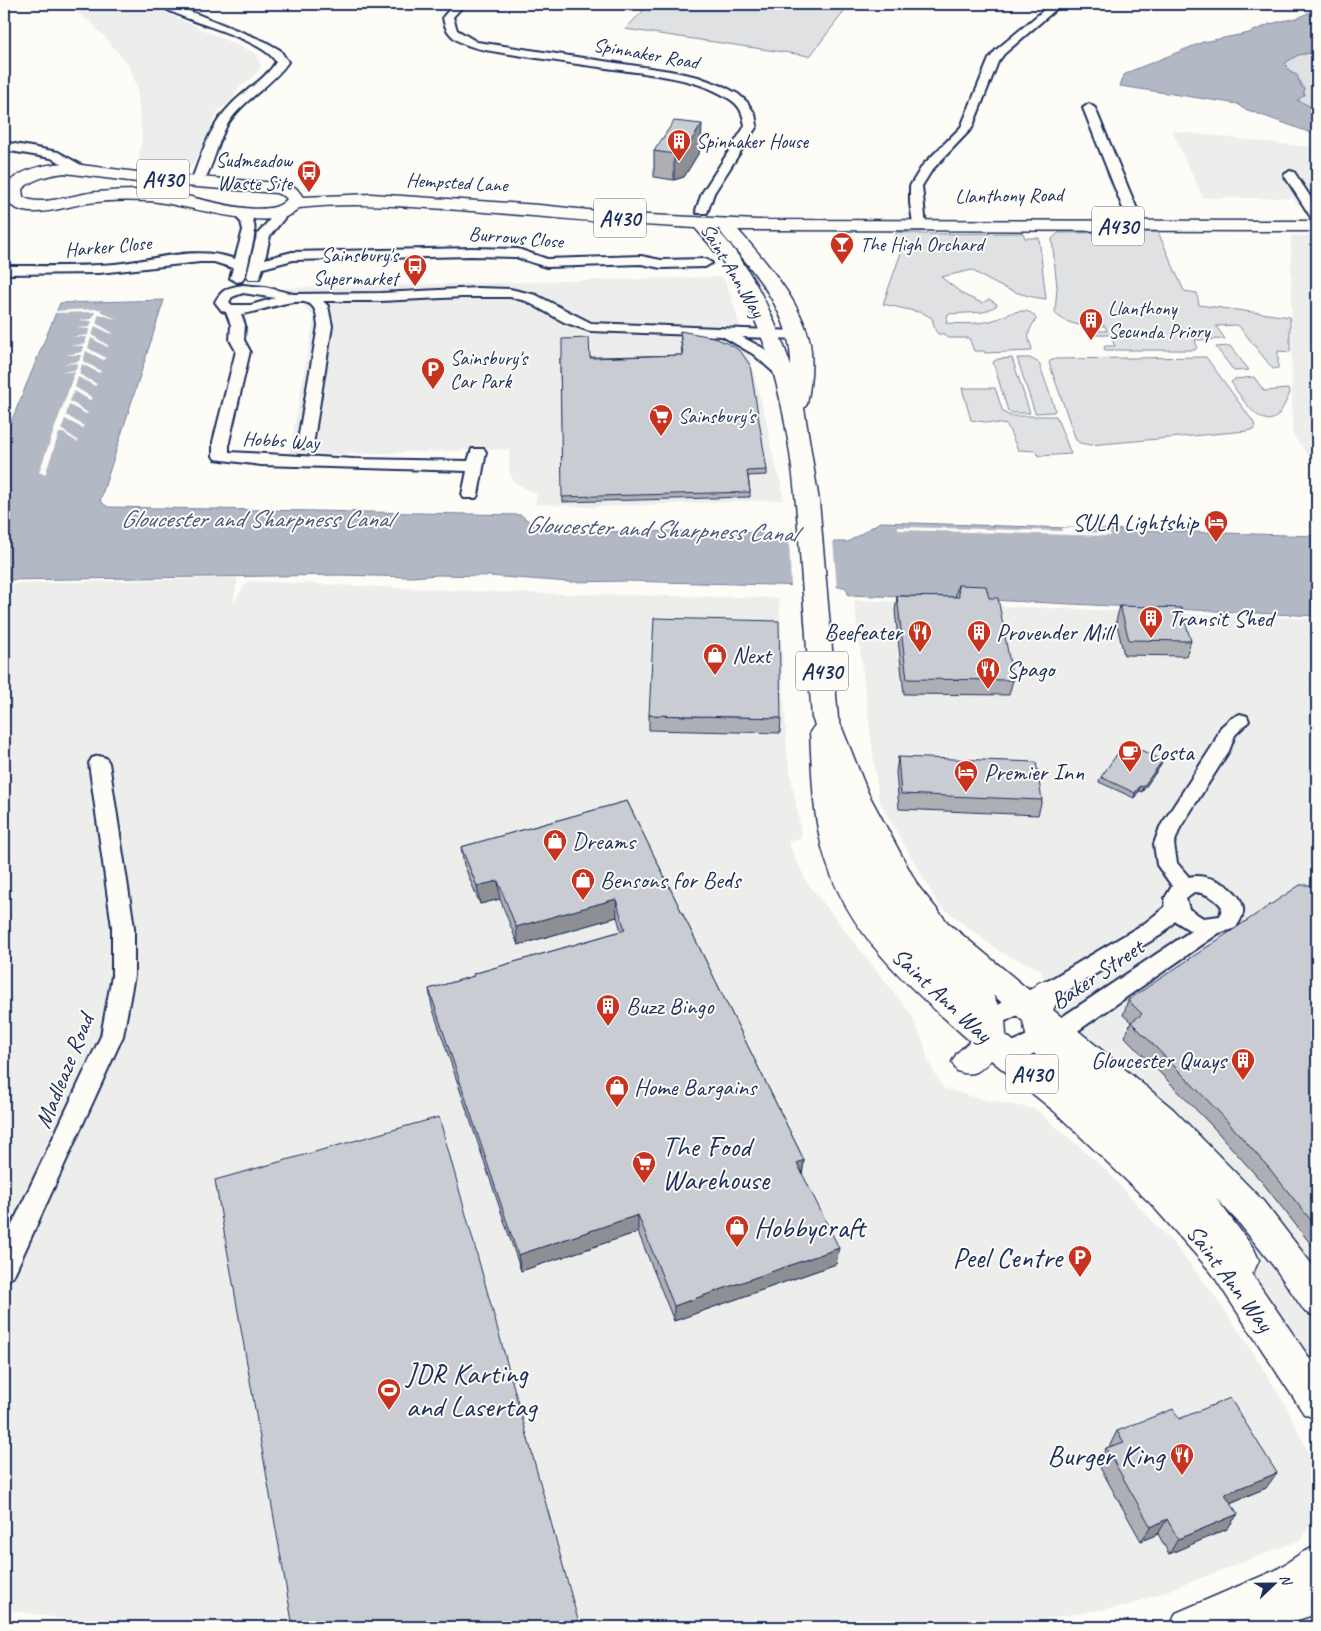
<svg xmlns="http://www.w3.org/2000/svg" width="1321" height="1631" font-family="Caveat,sans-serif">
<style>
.built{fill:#edeeec}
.green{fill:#e0e1e3;stroke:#7e88a0}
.water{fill:#b3b8c5;stroke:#76819c}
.pier{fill:#fdfcf7}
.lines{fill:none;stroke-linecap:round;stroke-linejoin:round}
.street-casing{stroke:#1b2f5e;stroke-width:4}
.secondary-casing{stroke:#1b2f5e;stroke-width:3}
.primary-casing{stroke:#1b2f5e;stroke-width:3}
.street{fill:#fdfcf7;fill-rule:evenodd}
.secondary{fill:#fdfcf7;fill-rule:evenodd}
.primary{fill:#fdfcf7;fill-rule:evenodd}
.wall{fill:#adafb5;stroke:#1b2f5e}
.shaded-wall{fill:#8d8f94;stroke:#1b2f5e}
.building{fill:#c9ccd3;stroke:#1b2f5e}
.labels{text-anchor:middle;stroke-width:4;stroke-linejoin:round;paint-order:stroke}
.far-street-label{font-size:20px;fill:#1b2f5e;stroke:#fdfcf7}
.far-poi-label{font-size:20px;fill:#1b2f5e;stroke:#fdfcf7;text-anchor:start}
.shield{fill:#fdfcf7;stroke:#5f6c8c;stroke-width:1}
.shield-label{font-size:22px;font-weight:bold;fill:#1b2f5e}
.poi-label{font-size:24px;fill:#1b2f5e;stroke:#fdfcf7;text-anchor:start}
.street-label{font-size:24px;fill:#1b2f5e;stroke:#fdfcf7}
.water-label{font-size:25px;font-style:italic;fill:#49587d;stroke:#fdfcf7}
.near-poi-label{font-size:29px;fill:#1b2f5e;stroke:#fdfcf7;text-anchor:start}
</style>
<rect width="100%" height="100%" fill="#fdfcf7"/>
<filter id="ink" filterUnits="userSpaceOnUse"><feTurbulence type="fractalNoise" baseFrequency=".02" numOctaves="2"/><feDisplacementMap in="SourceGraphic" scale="10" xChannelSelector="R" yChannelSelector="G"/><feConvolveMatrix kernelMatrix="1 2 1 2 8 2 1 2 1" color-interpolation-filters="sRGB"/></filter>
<g filter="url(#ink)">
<path class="built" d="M66,4h80l111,50 4,12 -8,11 -14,11 -7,12 -15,12 -16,38 -11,18 -52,-3 4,-27 -5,-52 -9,-22 -35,-40z
M1172,131l145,17v57l-20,-1 -4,-6h-90z
M1317,235v232l-24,-32 -1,-7 -1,-192z
M723,277l8,19 19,62 16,62 5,29 11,38 1,13 -192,7 -56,-3 2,-9 -23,-13 -5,-11v-22l-220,7 25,-138 -11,-14 -20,-16z
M238,578l-5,25 15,-22 269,12 262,5 8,156 15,84 -14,4 18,39 105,133 13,30 3,15 16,29 38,11 54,10 68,58 75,82 34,43 37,54 37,60 27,56 4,51 -16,27 -174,66 -135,21h-881l-107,-18v-1025z
M854,600l463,19v782l-239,-333 -38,-99 -40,-17 -62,-48 -59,-103z"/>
<path class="green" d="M650,4h159l37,5 -36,47 -185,-27z
M1317,49v61l-20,-10 8,-5 -5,-14 -15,-14v-4l13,-8 12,-2 2,-3z
M897,232l28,2 98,-1 2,5h14l7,61c-27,-3 -52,-14 -74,-29l-31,7 23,18 18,8 7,-4 8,5 -1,2 -12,6 -36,2 -2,9c15,1 29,1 44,-2 11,-2 22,-11 34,-10 5,0 10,3 12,8 -7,12 -10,15 -4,29l-1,3 -46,2 -1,-2h-10l-5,-13h-22l-3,-4h-6l-3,-4 -3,-12 -9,-5 -40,-9 20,-57 -12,-2z
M1158,232l26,59 13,2 2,12 91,12v35l-12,-1v17l-5,1 -35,-44 -22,1 9,13 -30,1 2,7 -2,3h-90l-1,-4h11l-5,-11h-14l-2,-4h13l-2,-5c-17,1 -38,0 -50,-13l2,-26 -5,-48 6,-6z
M1230,346l19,24 -15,1 -18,-24z
M1206,357l48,66 1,6 -8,2 -157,14 -10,-2 -4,-3 -27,-77 1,-2 5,-2z
M1012,358l18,55h-18l-4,-2 -15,-49 5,-3z
M1017,358h13l9,5 16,46 -1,3 -19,1z
M1254,377l10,14 24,-2 2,4c-3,6 -8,19 -14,24 -16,13 -38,-24 -45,-35l4,-3z
M962,388h33l8,24 7,4h46l15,38 -32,2 -3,-5 -18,-1 -11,-25 -36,-5z"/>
<path class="water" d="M1317,8v41l-5,1 -2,3 -12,2 -13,8 5,9 7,3 4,11 4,3 -2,4 2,2 -8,5 20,10v25l-75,-27 -4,-4 -118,-18 4,-11 7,-4 72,-29 46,-9 21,-9 30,-7z
M164,300l-64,201 8,6 413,8 14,11 32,6 134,-1 22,3 38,-2 15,10h72l32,-20 437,14v80l-328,-16 -141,-5 -1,-5 -2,-3 -218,-6 -58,1 -80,-6 -51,-1 -26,2 -72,-2 -336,5v-141l56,-136z"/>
<path class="pier" d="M101,309l-1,2 18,9 -19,-6 -3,9 17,10 -2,1 -16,-8 -3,9 17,11 -2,1 -16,-9 -3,10 18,10 -3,2 -17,-9 -3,10 18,10 -2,2 -17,-9 -3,10 18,10 -2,2 -17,-9 -3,10 18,11 -3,2 -16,-9 -4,10 18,12 -2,1 -17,-9 -3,10 18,11 -2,2 -17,-9 -4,10 18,12 -2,1 -14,-9h-4l-14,42 -6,-3 36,-100h-15l16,-2 2,-7 -15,1 16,-3 2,-6h-15l16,-3 2,-6h-15l16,-2 2,-7h-15l16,-2 1,-6 -13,-1 14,-1 2,-6 -14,-1 14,-1 3,-7 -40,1 1,-2 14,-1z
M898,527l164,4v-3h27l1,4h-22l42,1 1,3 -213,-6z
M789,539l44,1 4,49 -46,-1z"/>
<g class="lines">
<g class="street-casing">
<path id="street" d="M159,4h13l92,37 16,9 8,12c-17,25 -46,38 -61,63 -10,18 -13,40 -24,57 -2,3 -2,3 -6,4l-6,-4c10,-26 18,-54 38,-75 15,-17 35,-26 47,-45 -12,-21 -73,-36 -97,-47 -7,-3 -15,-6 -20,-11z
M454,4h11l-12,13 4,13 20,12 193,29 28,6 27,10 13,7 9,8 8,12 2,12 -43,67 -7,20h-10l-1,-3 6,-17 43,-67c-2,-13 -5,-21 -17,-28 -33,-21 -76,-23 -114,-29 -39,-5 -78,-11 -117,-17 -23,-4 -51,-8 -54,-35z
M1051,4h11l-58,50 -6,8 -26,66 -40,42 -10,16 4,41 -2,3h-10l-4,-27v-17l13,-21 38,-38 28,-68 7,-9z
M1089,104l6,4 49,118 -2,3h-10l-2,-3 -47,-118z
M4,142l54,10 32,18 -6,4 -33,-16 -47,-8z
M1290,171l4,1 23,35v13l-5,-1 -28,-44z
M284,207l6,4 -20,25 -5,23 27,-7 180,-4 46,1 29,10 94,-3 20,4 44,-1 7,4 -7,4 -44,1 -20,-4 -95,3 -30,-10 -44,-1 -179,4 -30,8 -4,11h-10l-2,-3 10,-41 22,-27z
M238,209c24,6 16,29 12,46 -2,9 -3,18 -8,26l-5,1 -7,-4 3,-10 -19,-6h-14l-101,11 -95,1v-8c37,0 74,1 111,-2 39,-4 81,-19 120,-5l8,-29 -2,-8 -9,-9z
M243,285l22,2 28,7 88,-1 97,-5 32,1 26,6 55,28 207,8 5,1 2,3 -2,3 -5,1 -56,-2 21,11 26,23 2,3 -2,3h-10l-26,-23 -31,-18 -132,-5 -26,-9 -38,-21 -16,-4h-48l-81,4h-58l5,5 4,20 -19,119 -2,3h-12l-2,-3 21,-119c-1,-6 -1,-15 -5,-19 -10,-15 -57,7 -72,7l4,11 -1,15 6,11 -21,91v10l125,7 114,2 4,-12h12l2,3 -8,43 -2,3h-12l-2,-3 5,-24 -206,-6 -46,-6 -2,-3v-14l23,-91 -6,-11 1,-15 -5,-13 -4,-1 -7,-9c7,-13 14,-15 28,-17zM243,293l32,5 -24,7h-19l-3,-3 3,-5z
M1240,714l7,2 2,5 -14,14 -6,16 -49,77 -6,16 3,19 12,14c18,-5 53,11 54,32 1,7 -4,13 -7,19l-17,5 -153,106 -51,23 -8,3 -8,-3 -3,-7 3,-7 51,-23 141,-94 -16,-10 -14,14 -99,59 -84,40 -8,-2 -3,-7 3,-7 76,-36 99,-59 20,-16v-9l7,-12 -15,-21 -3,-21 6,-17 53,-82 8,-18 9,-8zM1195,892c11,1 20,6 27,15l-2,9 -17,2 -14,-9 -3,-10z
M99,756l7,2 3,5 25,164v49l-11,60 -110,241 -9,4v-39l97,-206 11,-60v-49l-23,-164 3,-5z"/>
</g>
<g class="secondary-casing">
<path id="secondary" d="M1317,1574v40l-43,13h-86l6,-14 14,-6z"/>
</g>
<g class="primary-casing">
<path id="primary" d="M65,163l80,10 133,10 18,5 7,9 68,-3 168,11 88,9 130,6 560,1v10l-579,-1c26,29 64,73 72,113 3,20 1,41 -3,61l-3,4 15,93 19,217 30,75 50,93 30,37 82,68c9,-11 15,-12 28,-8l4,9 -9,18 120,99 90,92 54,70v46l-12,-5 -30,-44 -36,-45 -23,-25 38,51 5,11 -5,11 -3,2 66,96v50l-13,-5 -93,-142 -60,-68 -97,-93 -63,-51c-12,12 -17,17 -34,11l-5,-9 5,-9 13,-12c-66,-59 -133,-115 -151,-207 -7,-33 -7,-68 -9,-102l5,-7 -3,-7c-4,-50 -7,-101 -11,-151 -8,-118 -20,-249 -106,-339 -83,-4 -166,-13 -249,-19 -49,-3 -98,-7 -147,-1 -21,29 -118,-6 -151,-7 -20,-1 -40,-1 -60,2 -24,3 -65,21 -83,-4l-1,-11c14,-19 39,-23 61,-25zM65,173l80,10 131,10 8,3 3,3c-18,25 -97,-5 -125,-8 -21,-2 -43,-1 -65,1 -19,1 -58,16 -74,5l-1,-8c12,-11 27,-14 43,-16zM716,229h3c5,9 15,18 22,27 25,31 51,67 50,110 -17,-49 -39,-100 -75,-137zM993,995l30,26 4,18 12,23 -33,-27 -1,-16z
M1317,1546v43l-13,9 -69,29h-65l6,-14 100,-43 27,-18z"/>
</g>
<use href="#street" class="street"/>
<use href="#secondary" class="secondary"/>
<use href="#primary" class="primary"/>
</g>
<path class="wall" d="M701,149l-17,28 -10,3 -20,-3v-26z
M680,331l87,139v5l-19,1 2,16v5l-187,5 -3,-144 122,-3z
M958,585l31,13 24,82 -4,15 -105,-1 -9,-83 2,-15 58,1z
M1120,606l71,35 -5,15 -62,-1 -8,-34z
M649,715l132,3 -1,15 -131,-3z
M898,757l144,43 -4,15 -139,-6 -3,-37z
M1161,765l-19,27 -3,-1 -5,7 -35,-16 2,-5z
M627,801l177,359 -2,14 34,90 -162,57 -36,-89 -117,39 -89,-264 -3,-18 45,-13 -1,-2 148,-43 -4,-14 -99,28 -18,-46 -20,5 -16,-39 -3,-18z
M1317,885v367l-55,-70 -50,-56 -87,-89 6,-15 -8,-7 5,-15z
M1179,1419l87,69 -36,15 8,11 -11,15 -58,25 -11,-20 -17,7 -43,-77 8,-16 3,-1 8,-16z"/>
<path class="shaded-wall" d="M702,124l-1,25 -17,28 -10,3v-26z
M1163,760l-2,5 -19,27 1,-5z
M1140,786l-1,5 -5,7 1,-5z
M498,881l2,18 -20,5 -3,-18z
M616,899l1,18 -99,28 -2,-18z
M804,1160l-2,17 -5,-14z
M638,1215v17l-117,39 -3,-16z
M839,1248l-3,16 -162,57v-15z
M1277,1473l-11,15 -51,21 10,-15z
M1238,1514l-11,15 -58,25 9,-15z
M1167,1519l-9,15 -17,7 10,-14z"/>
<path class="building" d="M674,121l28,3 -18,28 -10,2 -20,-3z
M680,331l33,6 20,9 8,6 9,13 17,105 -20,1 3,21 -188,5 -2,-139h2v-19l27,-1 1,20 93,-3z
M958,585l28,1 3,12h9l15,82 -106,-1 -10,-83 62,1z
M1120,606l61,2 10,33 -62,-1z
M654,618l125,3 2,97 -132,-3z
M1125,743l38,17 -20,27 -3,-1 -5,7 -34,-16z
M898,757l138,5 6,38 -141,-6z
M627,801l177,359 -7,3 42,85 -165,58 -36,-91 -120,40 -89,-266 45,-13 -1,-2 152,-44 -9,-31 -100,28 -18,-46 -21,5 -16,-39z
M1300,885h17v343l-48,-60 -50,-56 -88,-90 11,-8 -14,-14z
M439,1117l141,510h-287l-78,-447z
M1230,1398l47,75 -52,21 13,20 -60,25 -11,-20 -16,8 -45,-79 18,-6 -7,-11 56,-22 6,10z"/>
</g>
<defs>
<g id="building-pin" transform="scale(1.25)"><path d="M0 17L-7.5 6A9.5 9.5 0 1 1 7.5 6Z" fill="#c8321e" stroke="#fdfcf7"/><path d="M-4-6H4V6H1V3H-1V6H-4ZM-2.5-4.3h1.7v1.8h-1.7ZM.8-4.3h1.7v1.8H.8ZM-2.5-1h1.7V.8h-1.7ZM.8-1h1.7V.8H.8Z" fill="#fff"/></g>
<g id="bus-pin" transform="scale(1.25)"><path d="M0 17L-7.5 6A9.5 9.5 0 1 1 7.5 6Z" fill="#c8321e" stroke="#fdfcf7"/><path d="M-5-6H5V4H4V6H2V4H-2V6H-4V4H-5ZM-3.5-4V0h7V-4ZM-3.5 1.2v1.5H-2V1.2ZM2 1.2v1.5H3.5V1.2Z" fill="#fff"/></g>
<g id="bar-pin" transform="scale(1.25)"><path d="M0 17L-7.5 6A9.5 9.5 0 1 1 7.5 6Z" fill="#c8321e" stroke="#fdfcf7"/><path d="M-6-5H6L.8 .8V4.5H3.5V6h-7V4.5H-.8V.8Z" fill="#fff"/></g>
<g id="parking-pin" transform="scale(1.25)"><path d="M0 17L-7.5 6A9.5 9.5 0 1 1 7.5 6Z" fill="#c8321e" stroke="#fdfcf7"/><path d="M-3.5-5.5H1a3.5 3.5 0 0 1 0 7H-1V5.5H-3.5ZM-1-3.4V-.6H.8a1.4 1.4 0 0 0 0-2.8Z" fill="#fff"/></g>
<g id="supermarket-pin" transform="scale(1.25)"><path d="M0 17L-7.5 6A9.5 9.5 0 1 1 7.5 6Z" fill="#c8321e" stroke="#fdfcf7"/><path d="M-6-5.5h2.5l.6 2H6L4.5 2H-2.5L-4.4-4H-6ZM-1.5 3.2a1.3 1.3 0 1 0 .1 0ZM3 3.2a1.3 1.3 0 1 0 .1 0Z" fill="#fff"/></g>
<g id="hotel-pin" transform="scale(1.25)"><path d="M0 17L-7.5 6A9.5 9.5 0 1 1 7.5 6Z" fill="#c8321e" stroke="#fdfcf7"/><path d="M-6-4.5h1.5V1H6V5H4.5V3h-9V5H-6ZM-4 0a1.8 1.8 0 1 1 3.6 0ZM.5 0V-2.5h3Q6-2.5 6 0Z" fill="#fff"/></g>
<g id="restaurant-pin" transform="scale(1.25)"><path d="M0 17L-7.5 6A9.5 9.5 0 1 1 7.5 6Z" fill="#c8321e" stroke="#fdfcf7"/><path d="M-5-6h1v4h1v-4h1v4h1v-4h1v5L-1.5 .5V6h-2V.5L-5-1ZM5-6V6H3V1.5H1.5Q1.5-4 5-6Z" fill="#fff"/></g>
<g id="shop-pin" transform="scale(1.25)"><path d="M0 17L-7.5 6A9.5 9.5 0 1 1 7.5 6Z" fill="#c8321e" stroke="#fdfcf7"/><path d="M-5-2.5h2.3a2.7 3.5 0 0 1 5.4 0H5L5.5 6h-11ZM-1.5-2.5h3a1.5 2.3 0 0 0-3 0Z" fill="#fff"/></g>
<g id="cafe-pin" transform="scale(1.25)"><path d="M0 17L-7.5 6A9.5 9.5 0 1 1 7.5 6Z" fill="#c8321e" stroke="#fdfcf7"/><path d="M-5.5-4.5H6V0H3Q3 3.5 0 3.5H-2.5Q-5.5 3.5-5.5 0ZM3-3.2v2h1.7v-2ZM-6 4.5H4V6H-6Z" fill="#fff"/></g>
<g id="stadium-pin" transform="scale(1.25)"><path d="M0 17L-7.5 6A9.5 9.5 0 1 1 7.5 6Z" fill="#c8321e" stroke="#fdfcf7"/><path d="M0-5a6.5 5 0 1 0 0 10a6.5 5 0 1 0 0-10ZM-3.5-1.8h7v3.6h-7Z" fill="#fff"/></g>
</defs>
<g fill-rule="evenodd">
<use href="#building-pin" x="679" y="141"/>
<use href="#bus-pin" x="309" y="172"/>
<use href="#bar-pin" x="842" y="244"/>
<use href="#bus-pin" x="415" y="266"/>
<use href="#building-pin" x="1091" y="320"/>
<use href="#parking-pin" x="433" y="369"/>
<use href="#supermarket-pin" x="661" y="416"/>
<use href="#hotel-pin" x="1216" y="522"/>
<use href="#building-pin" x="1151" y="618"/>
<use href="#restaurant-pin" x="920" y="632"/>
<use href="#building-pin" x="979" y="632"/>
<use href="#shop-pin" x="715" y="655"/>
<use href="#restaurant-pin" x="988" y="669"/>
<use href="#cafe-pin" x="1130" y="752"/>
<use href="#hotel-pin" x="966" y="772"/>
<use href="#shop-pin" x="555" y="841"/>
<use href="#shop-pin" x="583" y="880"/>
<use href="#building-pin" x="608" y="1006"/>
<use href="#building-pin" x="1243" y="1060"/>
<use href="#shop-pin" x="617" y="1087"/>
<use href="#supermarket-pin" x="644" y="1163"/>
<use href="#shop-pin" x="737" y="1227"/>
<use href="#parking-pin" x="1080" y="1257"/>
<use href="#stadium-pin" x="389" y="1390"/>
<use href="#restaurant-pin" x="1182" y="1455"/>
</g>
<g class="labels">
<g class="far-street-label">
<text transform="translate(646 53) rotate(10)" y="7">Spinnaker Road</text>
<text transform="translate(457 182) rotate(3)" y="7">Hempsted Lane</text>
<text transform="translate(1009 195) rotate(-1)" y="7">Llanthony Road</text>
<text transform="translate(516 237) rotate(5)" y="7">Burrows Close</text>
<text transform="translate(108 246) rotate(-5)" y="7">Harker Close</text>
<text transform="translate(733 270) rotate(59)" y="7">Saint Ann Way</text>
<text transform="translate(281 440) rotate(3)" y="7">Hobbs Way</text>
</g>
<g class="far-poi-label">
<text x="696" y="148">Spinnaker House</text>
<text x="292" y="167" text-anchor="end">Sudmeadow<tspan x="292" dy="23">Waste Site</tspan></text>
<text x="860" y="251">The High Orchard</text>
<text x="398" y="262" text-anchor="end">Sainsbury's<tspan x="398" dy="23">Supermarket</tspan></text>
<text x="1108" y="315">Llanthony<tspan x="1108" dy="23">Secunda Priory</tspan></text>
<text x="450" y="365">Sainsbury's<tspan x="450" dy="23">Car Park</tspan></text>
<text x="678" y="423">Sainsbury's</text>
</g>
<g class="shield">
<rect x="137" y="159.5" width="52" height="39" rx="4"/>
<rect x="594" y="198.5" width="52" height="39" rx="4"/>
<rect x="1092" y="206.5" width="52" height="39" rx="4"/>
<rect x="796" y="651.5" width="52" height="39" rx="4"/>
<rect x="1006" y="1054.5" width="52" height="39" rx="4"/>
</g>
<g class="shield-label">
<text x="163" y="187">A430</text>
<text x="620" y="226">A430</text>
<text x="1118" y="234">A430</text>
<text x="822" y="679">A430</text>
<text x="1032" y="1082">A430</text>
</g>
<g class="poi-label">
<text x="1198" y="530" text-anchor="end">SULA Lightship</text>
<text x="1168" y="626">Transit Shed</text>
<text x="902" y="640" text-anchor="end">Beefeater</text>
<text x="996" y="640">Provender Mill</text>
<text x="732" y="663">Next</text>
<text x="1006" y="677">Spago</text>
<text x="1148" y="760">Costa</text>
<text x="984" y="780">Premier Inn</text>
<text x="572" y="849">Dreams</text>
<text x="600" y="888">Bensons for Beds</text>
<text x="626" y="1014">Buzz Bingo</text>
<text x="1226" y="1068" text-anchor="end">Gloucester Quays</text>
<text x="634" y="1095">Home Bargains</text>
</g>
<g class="street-label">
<text transform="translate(1097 974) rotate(-34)" y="8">Baker Street</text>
<text transform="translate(942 995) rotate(43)" y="8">Saint Ann Way</text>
<text transform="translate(64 1071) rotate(-68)" y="8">Madleaze Road</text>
<text transform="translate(1230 1278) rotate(53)" y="8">Saint Ann Way</text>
</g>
<g class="water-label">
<text x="256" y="527">Gloucester and Sharpness Canal</text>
<text transform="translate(661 528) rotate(2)" y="9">Gloucester and Sharpness Canal</text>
</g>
<g class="near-poi-label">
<text x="662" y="1156">The Food<tspan x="662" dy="33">Warehouse</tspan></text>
<text x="754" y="1237">Hobbycraft</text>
<text x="1062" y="1267" text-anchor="end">Peel Centre</text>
<text x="406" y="1383">JDR Karting<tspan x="406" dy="33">and Lasertag</tspan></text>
<text x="1164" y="1465" text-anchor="end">Burger King</text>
</g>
</g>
<rect width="1321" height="1631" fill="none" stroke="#fdfcf7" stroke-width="20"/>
<rect x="10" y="10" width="1301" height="1611" fill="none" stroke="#1b2f5e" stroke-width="2" filter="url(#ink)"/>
<g transform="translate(1274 1584) rotate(68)" stroke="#fdfcf7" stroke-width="4" paint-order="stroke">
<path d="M0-4L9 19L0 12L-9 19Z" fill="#1b2f5e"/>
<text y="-8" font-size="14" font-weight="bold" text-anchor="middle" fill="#1b2f5e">N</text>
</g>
</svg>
